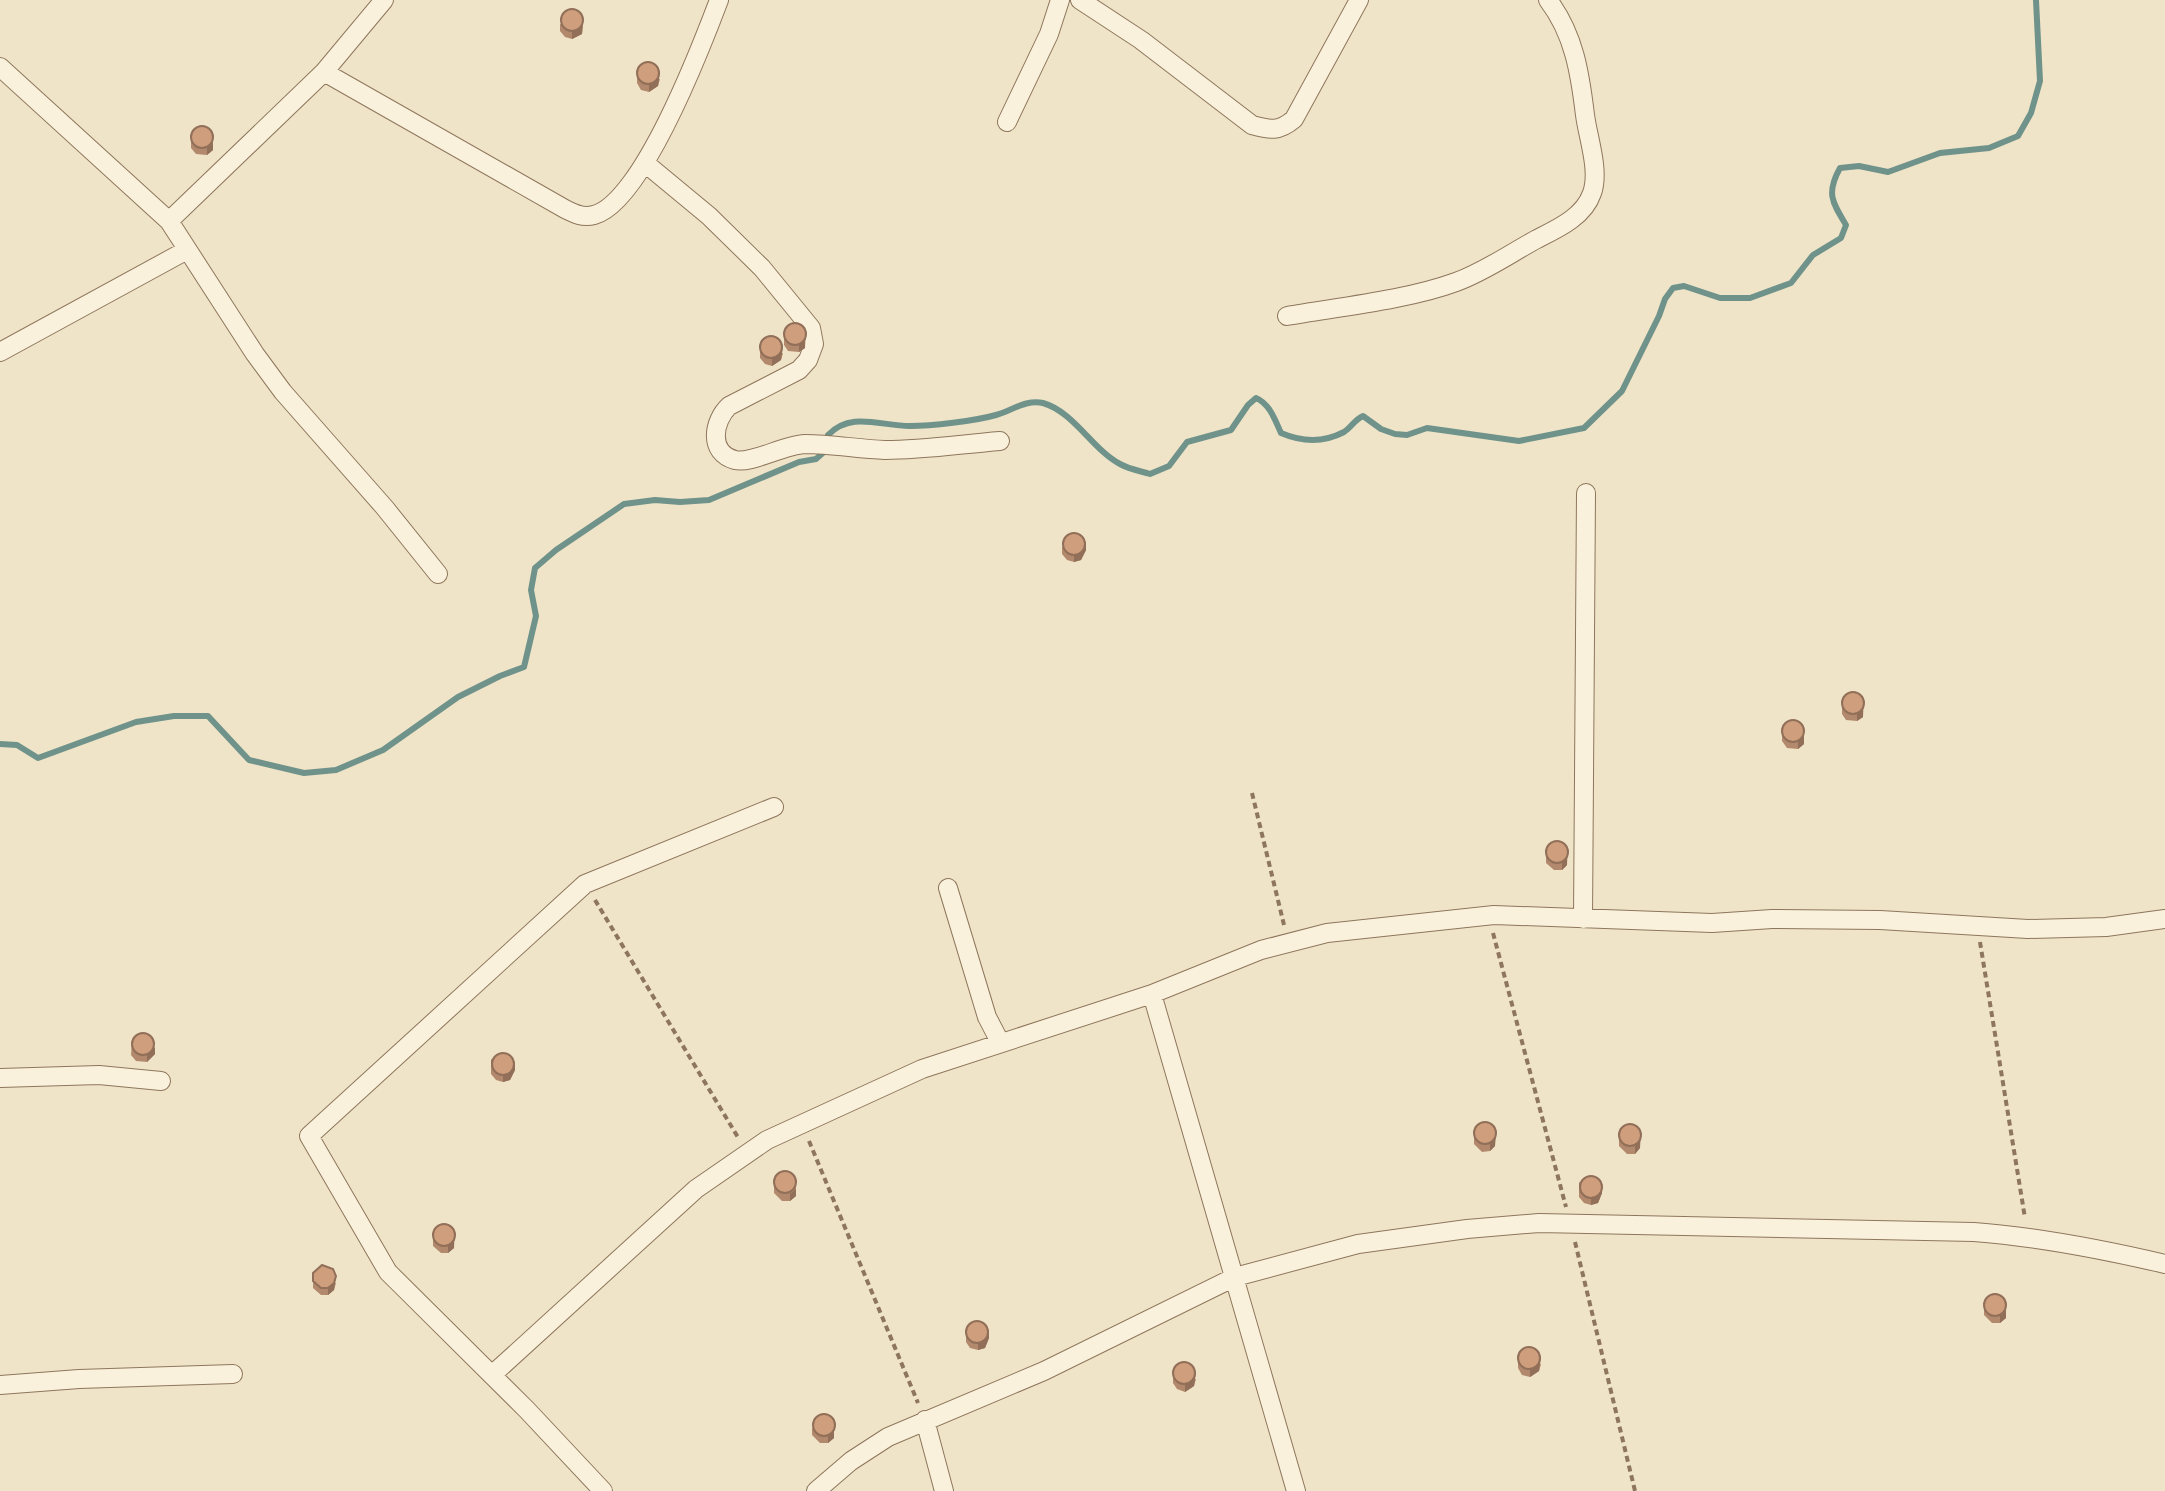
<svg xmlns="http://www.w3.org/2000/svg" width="2165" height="1491" font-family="Bitter,serif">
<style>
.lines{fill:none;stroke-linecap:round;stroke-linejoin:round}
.stream{stroke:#6f938a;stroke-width:6}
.street-casing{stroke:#8d765c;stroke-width:20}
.path{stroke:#8d765c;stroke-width:4;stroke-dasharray:6 4;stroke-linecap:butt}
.street{stroke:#faf1dc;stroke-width:18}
.wall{fill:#b2896c}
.shaded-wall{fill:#916f58}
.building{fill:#cf9f7d;stroke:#916f58;stroke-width:2}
</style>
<rect width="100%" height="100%" fill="#f0e4c8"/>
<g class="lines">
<path class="stream" d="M828,435c23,-24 52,-9 82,-9 21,0 65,-5 86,-11 15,-4 30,-16 47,-12 31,9 49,46 77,61 9,5 20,7 30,10l19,-8 18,-24 44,-12 17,-25 8,-7c14,6 19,22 25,35 21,9 42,10 63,-1 8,-5 10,-12 19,-16l18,13 14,5 12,1 20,-7 92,13 65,-13 38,-37 37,-75 6,-17 8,-11 11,-2 36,12h30l41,-15 22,-28 28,-17 5,-13c-14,-23 -20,-32 -6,-57l19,-2 29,6 52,-19 49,-5 29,-12 13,-23 9,-32 -4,-81
M0,744l17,1 21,13 98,-36 38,-6h34l41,44 55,13 32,-3 47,-20 75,-53 42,-21 24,-9 12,-51 -5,-26 4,-22 21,-18 68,-46 31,-4 25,2 29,-2 90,-38 17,-3 8,-7"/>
<g class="street-casing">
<path id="street" d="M1080,0l61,40 111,85c18,5 27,7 42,-6l65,-119
M0,67l169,154 155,-149 60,-72
M324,72l241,137c10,5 18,9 29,6 48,-12 108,-170 125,-215
M1007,122l42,-88 11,-34
M645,163l64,53 53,52 49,60 3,16 -6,16 -9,10 -70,36c-16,15 -21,47 6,54 17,4 48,-15 70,-16 27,0 53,5 80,6 38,0 77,-6 115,-9
M169,221l86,133 28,38 102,116 53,66
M1287,316c52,-9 120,-16 169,-34 28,-10 55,-29 81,-43 20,-10 47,-22 55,-46 8,-22 -4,-55 -7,-78 -5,-42 -11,-81 -37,-115
M0,352l187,-102
M948,888l39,129 13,25
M1583,919l3,-426
M1152,994l109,-44 66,-17 167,-18 218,8 60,-4 108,1 148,9 78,-2 59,-8
M0,1078l99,-3 62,6
M492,1375l204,-186 71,-49 155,-71 230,-75 144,497
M0,1385l79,-6 154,-5
M925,1420l19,71
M603,1491l-76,-81 -139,-138 -79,-136 276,-252 189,-77
M816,1491l35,-30 37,-24 156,-66 191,-94 123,-33 109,-15 72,-6 435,9c66,5 127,17 191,32"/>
</g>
<path class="path" d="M1252,793l32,132
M595,900l144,239
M1493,933l73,274
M1980,942l45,276
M809,1141l109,262
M1575,1242l60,249"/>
<use href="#street" class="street"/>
</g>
<path class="wall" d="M560,24l23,2 -1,8 -10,5 -7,-2 -5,-6z
M637,76l23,3 -2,7 -9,6 -8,-2 -4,-7z
M213,132v18l-6,5 -11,-1 -5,-6v-15z
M806,330l-1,18 -6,4 -11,-1 -4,-6v-7z
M760,351l23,2 -2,7 -9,6 -7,-2 -5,-6z
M1062,547l24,3 -5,10 -7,2 -7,-2 -5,-6z
M1864,699l-1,18 -6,4 -11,-1 -4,-6v-7z
M1782,726l22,18 -6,5 -11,-1 -5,-7z
M1568,847l-1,18 -5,5h-8l-8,-7v-7z
M132,1040l23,14 -8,8 -11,-1 -5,-6z
M491,1059l24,11 -5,10 -7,2 -7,-2 -5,-6z
M1474,1129l21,17 -5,5 -8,1 -8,-8z
M1619,1139l21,9 -5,6h-8l-8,-8z
M796,1177v19l-6,5h-8l-8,-8v-15z
M1579,1182l23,11 -4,10 -7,2 -7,-2 -5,-6z
M455,1230l-1,18 -6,5h-7l-8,-7v-15z
M313,1273l23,10 -2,7 -6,5h-7l-8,-7z
M1984,1300l22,18 -6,5h-8l-8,-8z
M966,1327l23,11 -4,10 -7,2 -8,-2 -4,-6z
M1518,1353l23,11 -2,7 -9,6 -8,-2 -4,-7z
M1173,1376l23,3 -2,7 -9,6 -8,-3 -4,-6z
M812,1428l22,10 -6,5h-8l-8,-8z"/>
<path class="shaded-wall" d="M583,19l-1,15 -10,5v-7z
M660,72l-2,14 -9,6v-7z
M213,143v7l-6,5v-7z
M805,341v7l-6,4v-7z
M783,346l-2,14 -9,6v-7z
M1086,542v8l-5,10 -7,2v-7z
M1863,710v7l-6,4v-7z
M1804,726v18l-6,5v-8z
M1567,858v7l-5,5v-7z
M155,1047v7l-8,8v-7z
M515,1062v8l-5,10 -7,2v-7z
M1641,1131l-1,17 -5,6v-8z
M1496,1135l-1,11 -5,5v-7z
M1602,1185v8l-4,10 -7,2v-7z
M796,1189v7l-6,5v-7z
M454,1241v7l-6,5v-7z
M336,1276l-2,14 -6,5v-7z
M2006,1300v18l-6,5v-7z
M989,1330v8l-4,10 -7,2v-7z
M1541,1357l-2,14 -9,6v-7z
M1196,1372l-2,14 -9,6v-7z
M834,1420v18l-6,5v-7z"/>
<path class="building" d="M561 20a11 11 0 1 1 22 0a11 11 0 1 1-22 0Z
M637 73a11 11 0 1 1 22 0a11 11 0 1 1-22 0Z
M191 137a11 11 0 1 1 22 0a11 11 0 1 1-22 0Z
M784 334a11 11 0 1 1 22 0a11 11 0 1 1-22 0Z
M760 347a11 11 0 1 1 22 0a11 11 0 1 1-22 0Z
M1063 544a11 11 0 1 1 22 0a11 11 0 1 1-22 0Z
M1842 703a11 11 0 1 1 22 0a11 11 0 1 1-22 0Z
M1782 731a11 11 0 1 1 22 0a11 11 0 1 1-22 0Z
M1546 852a11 11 0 1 1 22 0a11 11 0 1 1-22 0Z
M132 1044a11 11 0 1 1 22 0a11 11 0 1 1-22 0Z
M492 1064a11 11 0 1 1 22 0a11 11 0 1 1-22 0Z
M1474 1133a11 11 0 1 1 22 0a11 11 0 1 1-22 0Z
M1619 1135a11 11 0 1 1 22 0a11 11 0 1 1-22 0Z
M774 1182a11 11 0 1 1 22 0a11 11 0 1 1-22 0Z
M1580 1187a11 11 0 1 1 22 0a11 11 0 1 1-22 0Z
M433 1235a11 11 0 1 1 22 0a11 11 0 1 1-22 0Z
M322,1265l11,4 3,7 -2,7 -6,5h-7l-8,-7v-8z
M1984 1305a11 11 0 1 1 22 0a11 11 0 1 1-22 0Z
M966 1332a11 11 0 1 1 22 0a11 11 0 1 1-22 0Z
M1518 1358a11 11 0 1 1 22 0a11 11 0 1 1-22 0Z
M1173 1373a11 11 0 1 1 22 0a11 11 0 1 1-22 0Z
M813 1425a11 11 0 1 1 22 0a11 11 0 1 1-22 0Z"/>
</svg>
